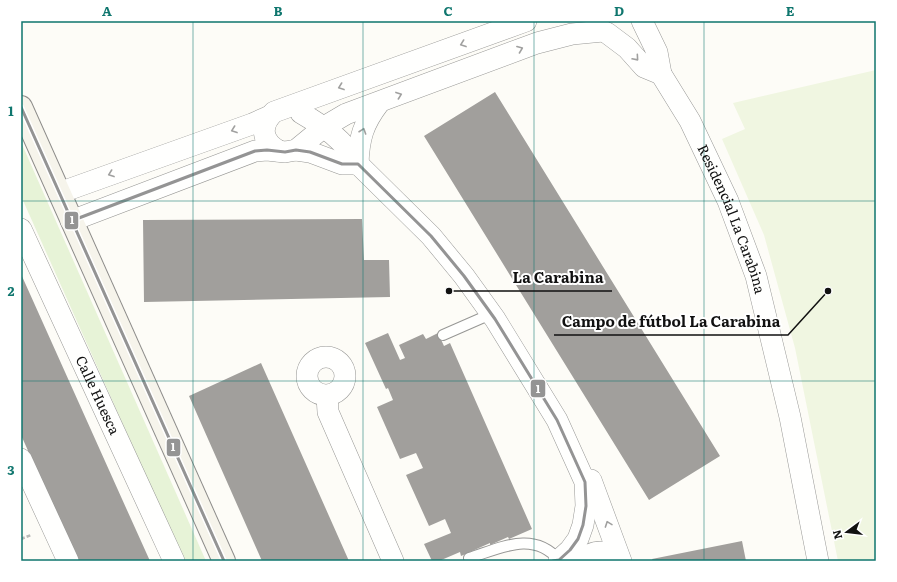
<svg xmlns="http://www.w3.org/2000/svg" width="897" height="582" font-family="Literata,serif">
<style>
.green{fill:#e7f3d7}
.pitch{fill:#f0f6e1}
.building{fill:#a19f9c}
.lines{fill:none;stroke-linecap:round;stroke-linejoin:round}
.lane-casing{stroke:#979795;stroke-width:12}
.street-casing{stroke:#979795;stroke-width:22}
.secondary-casing{stroke:#8e8d8b;stroke-width:24}
.path{stroke:#b9b9b8;stroke-width:2.5;stroke-dasharray:4 2;stroke-linecap:butt}
.lane{stroke:#fffffe;stroke-width:10}
.street{stroke:#fffffe;stroke-width:21}
.secondary{stroke:#f6f4eb;stroke-width:22}
.bus-1-casing{stroke:#fff;stroke-width:6}
.bus-1{stroke:#949494;stroke-width:3}
.oneway{stroke:#a0a09f}
.grid{fill:none;stroke:#0f766e;stroke-width:1;stroke-opacity:0.55}
.labels{text-anchor:middle;stroke-width:4;stroke-linejoin:round;paint-order:stroke}
.street-label{font-size:14px;fill:#111;stroke:#fff}
.leader{fill:none;stroke:#111;stroke-width:1.5}
.callout-dot{fill:#111;stroke:#fff;stroke-width:1.5}
.callout-label{font-size:15px;text-anchor:middle;font-weight:bold;fill:#111;stroke:#fff;stroke-width:4;stroke-linejoin:round;paint-order:stroke}
.line-badge{stroke:#fff;stroke-width:1.5}
.badge-label{font-size:11px;text-anchor:middle;font-weight:bold;fill:#fff}
.neatline{fill:none;stroke:#0f766e;stroke-width:1.5}
.grid-label{font-size:13px;text-anchor:middle;font-weight:bold;fill:#0f766e}
</style>
<rect width="100%" height="100%" fill="#fdfcf7"/>
<path class="green" d="M21,142l185,419h-22l-163,-365z"/>
<path class="pitch" d="M876,70v491h-38l-43,-213 -31,-113 -42,-96 23,-10 -12,-26z"/>
<path class="building" d="M495,92l225,364 -71,44 -225,-364z
M362,219l2,41h25l1,37 -246,5 -1,-82z
M21,274l101,225 28,62h-72l-32,-70 -25,-56z
M388,333l12,27 5,-2 -6,-13 24,-11 3,5 12,-6 6,13 6,-3 82,186 -23,10 -1,-2 -18,8v-2l-29,13 -1,-4 -21,9h-7l-8,-17 27,-11 -6,-14 -16,7 -23,-51 17,-7 -7,-15 -16,6 -23,-52 16,-7 -5,-12 -2,1 -21,-46z
M261,363l88,198h-87l-73,-165z
M742,541l4,20h-93l-1,-2z"/>
<g class="lines">
<g class="lane-casing">
<path id="lane" d="M443,335l48,-21
M469,558c32,-10 64,-28 90,2"/>
</g>
<g class="street-casing">
<g id="street">
<path d="M607,33l20,15 17,19 17,7 -4,-22 -15,-31"/>
<path id="s1" d="M661,74l29,47 38,80 28,75 34,141 28,144"/>
<path d="M301,113c24,14 43,27 57,51l73,72 33,40 31,43 62,101 28,62 1,24 -3,19 -5,14 -8,11 -11,10"/>
<path d="M296,150l14,2 32,12h16"/>
<path d="M279,151c-17,-9 -20,-25 -5,-39l252,-91"/>
<path d="M358,164c1,-26 5,-40 21,-61"/>
<path d="M59,193l193,-69 18,-8"/>
<path d="M71,221l184,-70 12,-1 18,2 11,-2 28,-23 22,-13 191,-71 35,-9 31,-3"/>
<path id="s2" d="M21,229l153,332"/>
<circle cx="326" cy="376" r="19"/>
<path d="M327,396l1,16 65,149"/>
<path d="M21,459l47,102"/>
<path d="M591,480l30,81"/>
<path d="M582,561c10,-12 28,-12 38,0"/>
</g>
</g>
<g class="secondary-casing">
<path id="secondary" d="M21,107l203,454"/>
</g>
<path class="path" d="M21,539l10,-4"/>
<use href="#lane" class="lane"/>
<use href="#street" class="street"/>
<use href="#secondary" class="secondary"/>
<g class="bus-1-casing">
<path id="bus-1" d="M21,107l203,454
M71,221l184,-70 12,-1 18,2 11,-2 14,2 32,12h16l73,72 33,40 31,43 62,101 28,62 1,24 -3,19 -5,14 -8,11 -11,10 -6,1"/>
</g>
<use href="#bus-1" class="bus-1"/>
</g>
<defs><path id="oneway-chevron" d="M-2-3.5L2.5 0L-2 3.5" fill="none" stroke-width="1.6" stroke-linecap="round" stroke-linejoin="round"/></defs>
<g class="oneway">
<use href="#oneway-chevron" transform="translate(463 44) rotate(160)"/>
<use href="#oneway-chevron" transform="translate(520 49) rotate(-21)"/>
<use href="#oneway-chevron" transform="translate(636 58) rotate(49)"/>
<use href="#oneway-chevron" transform="translate(341 87) rotate(160)"/>
<use href="#oneway-chevron" transform="translate(399 95) rotate(-20)"/>
<use href="#oneway-chevron" transform="translate(234 130) rotate(160)"/>
<use href="#oneway-chevron" transform="translate(363 131) rotate(-71)"/>
<use href="#oneway-chevron" transform="translate(111 174) rotate(160)"/>
<use href="#oneway-chevron" transform="translate(608 524) rotate(-110)"/>
</g>
<path class="grid" d="M193,21v540M363,21v540M534,21v540M704,21v540M21,201h855M21,381h855"/>
<g class="labels">
<g class="street-label">
<text dy="5" stroke="none"><textPath href="#s1" startOffset="162">Residencial La Carabina</textPath></text>
<text dy="5" stroke="none"><textPath href="#s2" startOffset="183">Calle Huesca</textPath></text>
</g>
</g>
<path class="leader" d="M449 291L505 291H612M828 291L788 335H554"/>
<g class="callout-dot">
<circle cx="449" cy="291" r="4"/>
<circle cx="828" cy="291" r="4"/>
</g>
<g class="callout-label">
<text x="558" y="283">La Carabina</text>
<text x="671" y="327">Campo de fútbol La Carabina</text>
</g>
<g class="line-badge">
<rect x="64" y="211" width="15" height="19" rx="4" fill="#949494"/>
<rect x="530" y="379" width="16" height="19" rx="4" fill="#949494"/>
<rect x="166" y="438" width="15" height="19" rx="4" fill="#949494"/>
</g>
<g class="badge-label">
<text x="72" y="224">1</text>
<text x="538" y="393">1</text>
<text x="173" y="451">1</text>
</g>
<rect width="897" height="582" fill="none" stroke="#ffffff" stroke-width="44"/>
<g transform="translate(847 532) rotate(255)" stroke="#ffffff" stroke-width="3" paint-order="stroke">
<path d="M0-3L7 15L0 10L-7 15Z" fill="#111111"/>
<text y="-6" font-size="11" font-weight="bold" text-anchor="middle" fill="#111111">N</text>
</g>
<rect x="22" y="22" width="853" height="538" class="neatline"/>
<g class="grid-label">
<text x="107" y="16">A</text>
<text x="278" y="16">B</text>
<text x="448" y="16">C</text>
<text x="619" y="16">D</text>
<text x="790" y="16">E</text>
<text x="11" y="116">1</text>
<text x="11" y="296">2</text>
<text x="11" y="475">3</text>
</g>
</svg>
